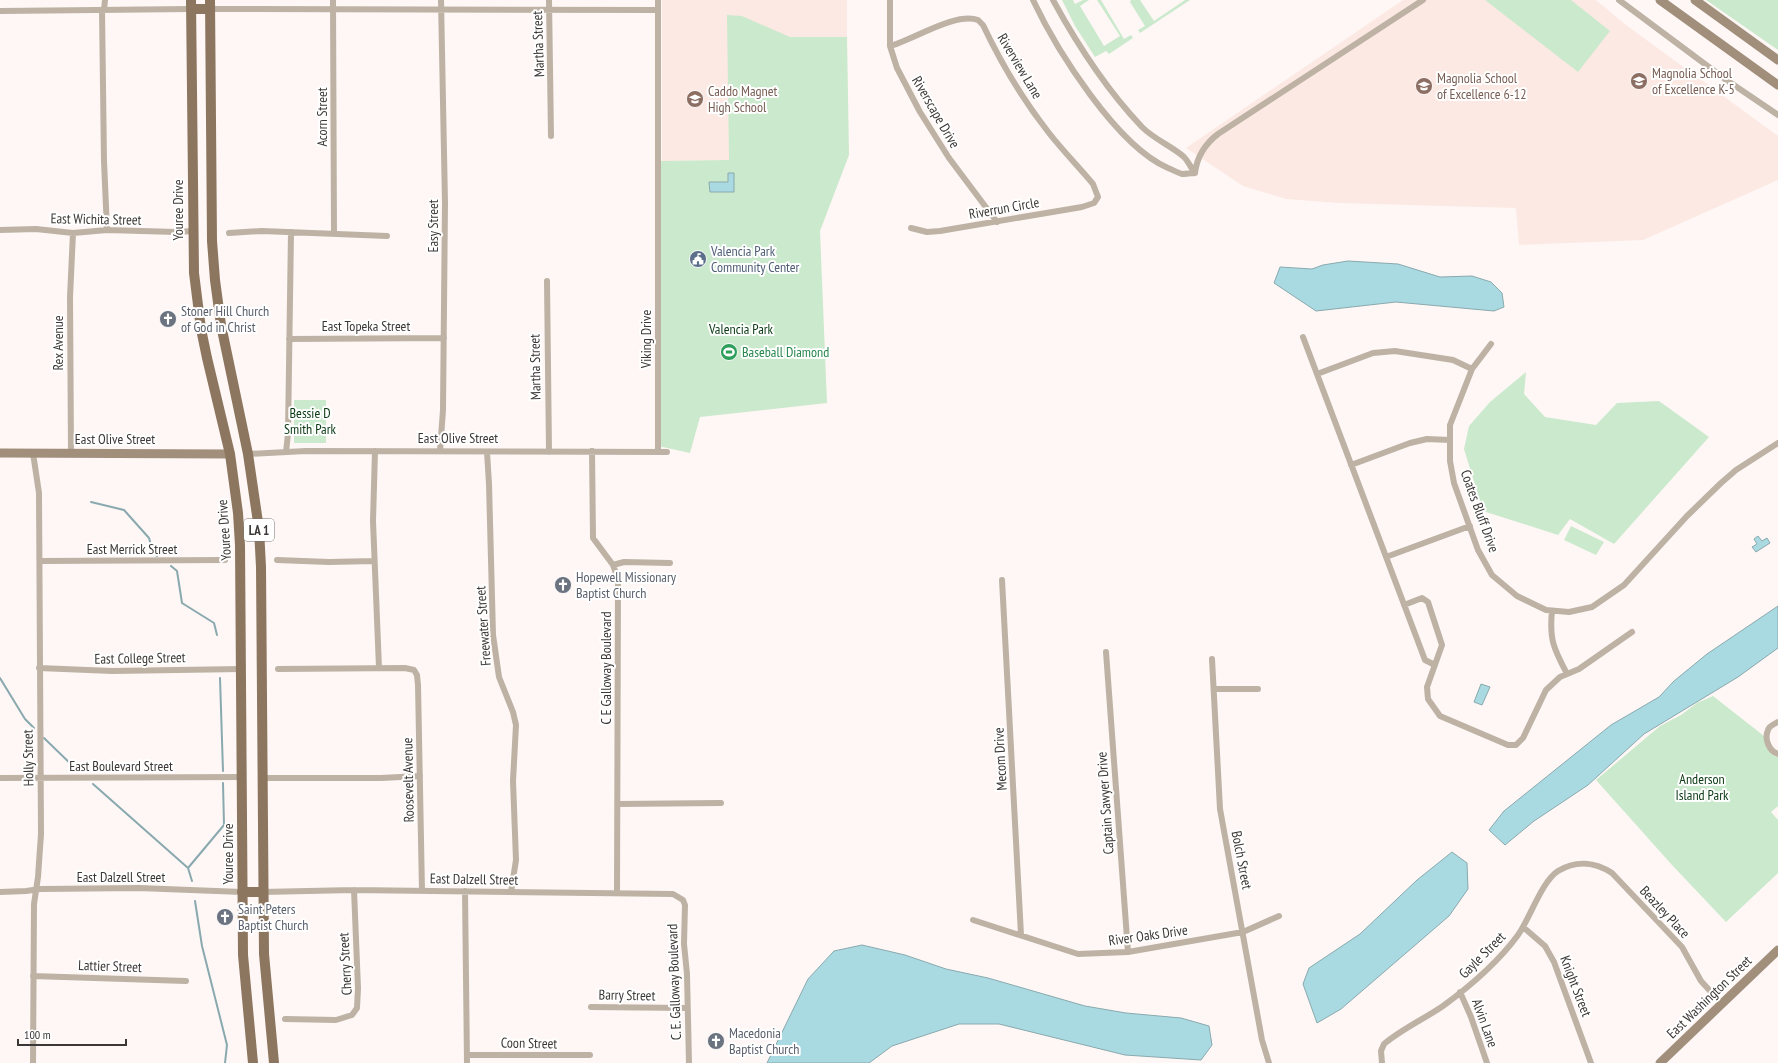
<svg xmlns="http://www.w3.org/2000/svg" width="1778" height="1063" font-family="'PT Sans Narrow',sans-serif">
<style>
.built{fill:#fce9e3}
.green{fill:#cbe9cc}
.water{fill:#aadae1;stroke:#89a9ae}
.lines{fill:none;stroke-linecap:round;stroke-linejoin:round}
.stream{stroke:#89a9ae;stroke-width:2}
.street{stroke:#beb2a5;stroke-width:6}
.secondary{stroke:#a18f7c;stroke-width:9}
.primary{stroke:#8d765f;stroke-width:10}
.labels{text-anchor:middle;stroke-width:4;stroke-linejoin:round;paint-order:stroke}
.shield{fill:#fff;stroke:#767372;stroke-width:1}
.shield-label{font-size:13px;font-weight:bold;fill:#3b3736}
.street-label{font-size:14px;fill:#3b3736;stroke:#fff}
.education-label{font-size:14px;fill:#785e54;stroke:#fff;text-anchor:start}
.service-label{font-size:14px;fill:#4e5e75;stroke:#fff;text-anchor:start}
.worship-label{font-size:14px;fill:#5b616d;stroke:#fff;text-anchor:start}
.park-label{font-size:14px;fill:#083711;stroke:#fff}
.leisure-label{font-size:14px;fill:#27864d;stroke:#fff;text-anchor:start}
</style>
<rect width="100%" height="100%" fill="#fef7f5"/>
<path class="built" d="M662,0h185v37h-57l-62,-22 1,145 -67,1z
M1403,0h193l30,25 152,111v44l-135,60 -124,5 -3,-37 -177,-5 -53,-4 -43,-13 -57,-38z"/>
<path class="green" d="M1062,0h11l2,4 8,-4h6l-9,6 24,40 16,-10 -23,-36h4l23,39 7,-4 2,3 -24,16 -3,-3 -11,6 -20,-31z
M1131,0h9l14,21 31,-21h5l-50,33 -2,-3 7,-4 -15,-24z
M1485,0h86l39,31 -32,41z
M1706,0h72v50z
M727,15l15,1 48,21h57l2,118 -29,76 7,172 -127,14 -10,36 -32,-7v-285l71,-1z
M1526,372l-2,22 21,23 51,8 21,-22 42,-2 50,36 -95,107 -44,-25 -12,16 -75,-24 -19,-62 5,-23 21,-24z
M294,400h32v43h-32z
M1571,526l33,16 -8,13 -32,-15z
M1713,696l51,40c0,9 5,19 14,21v49l-7,6 7,8v53l-52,49 -54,-57 -76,-85 64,-54 21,-11 16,-12z"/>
<path class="water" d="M728,173h6v19h-24l-1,-10h19z
M1348,261l50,3 42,13 32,-1 19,6 11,11 2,14 -10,4 -98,-9 -80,9 -42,-28 6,-16 32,2 11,-4z
M1758,536l4,5 5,-3 3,5 -14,9 -4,-5 5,-3 -3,-5z
M1778,606v42l-40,29 -94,57 -56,51 -54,36 -29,24 -16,-15 15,-19 107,-86 48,-28 15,-16 33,-27z
M1481,684l9,3 -8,18 -8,-3z
M1452,852l15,11 1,26 -19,27 -108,93 -24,14 -14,-39 6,-16 51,-34 57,-54z
M862,945l43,10 41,14 42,9 97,28 41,7 55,5 28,8 3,19 -11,15 -76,-5 -126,-31h-40l-67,22 -23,17h-102l41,-84 26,-28z"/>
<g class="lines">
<path class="stream" d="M91,502l33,8 25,28 4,14 4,4
M171,566l6,5 5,32 32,20 3,12
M0,678l25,41 9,9
M220,678l3,93
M44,738l33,32
M93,784l95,84 4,13
M188,868l36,-43 -1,-42
M195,901l7,45 25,99 -2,18"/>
<path class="street" d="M333,0l1,233
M549,0l2,136
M658,0v451
M890,0v46l7,22 23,44 29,46 48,64
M1033,0c24,51 84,146 135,168 5,2 10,5 14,6 4,0 9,-1 13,-1
M1053,0c25,46 53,89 89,127 13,13 30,19 42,30 4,4 7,11 11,16
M1619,0l106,79 53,36
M210,9l448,1
M102,10l2,151 3,69
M104,10l1,-10
M0,11l191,-2
M890,46c23,-6 65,-34 88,-26l5,5c18,38 40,75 66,108 14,18 30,34 44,51l5,13 -4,6 -12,4 -142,24 -13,1 -16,-4
M1195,173c2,-17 10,-29 23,-39l205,-134
M0,230l36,-1 37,4 34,-3 69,2 16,-1
M229,233l33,-2 125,5
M547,281l2,171
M1303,337l122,323 10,5
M289,339l155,-1
M1491,344l-19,25 -22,56v36l4,22 24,67 14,25 25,21 29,14 23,2 23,-5 32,-22 63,-69 34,-33 15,-13 42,-27
M1317,374l56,-21 22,-2 58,9 19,9
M375,451l-2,70 6,147
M440,451l3,-41 2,-207 -4,-203
M592,451l1,87 20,27 5,14 -1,314
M286,452l2,-18 3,-202
M487,452l2,32 4,151 6,42 14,35 3,13 -3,56 3,79 -5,32
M71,453l-1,-156 3,-64
M248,454l58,-3 361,1
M1351,465l59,-22 17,-4 23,1
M1386,557l84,-31
M277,560l52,2 45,-1
M40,561l185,-1
M613,565l11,-3 46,1
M1002,580l19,355
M1404,605l18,-7 6,4 14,43 -15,42 1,12 12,17 68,29h8l7,-7 23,-48 14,-13 19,-8 53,-37
M1552,611c-3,29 2,38 15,63
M1106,652l22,300
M1212,659l8,150 42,231 7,23
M39,668l73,3 130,-2
M278,669l127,-1 9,2 3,5 1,10 4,206
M1214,689h44
M1778,722c-4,2 -9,4 -10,8 -4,9 1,21 10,24
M0,778l242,-1
M262,778h119l39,-2
M618,804l103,-1
M465,891l2,172
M0,892l26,-1 14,-2 99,-1 103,4
M262,892l92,-2 319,4 10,6 2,5 -1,39 3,30 2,89
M973,920l105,34 50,-2 115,-20 36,-16
M1523,927l22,19 9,16 37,101
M33,976l153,5
M1460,992l11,25 16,46
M591,1007l96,1
M285,1019l51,1 16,-5 5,-7 1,-20 -4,-98
M467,1055h123
M33,1063l1,-159 4,-27 3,-43 -2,-341 -6,-40
M1382,1063l-1,-12 3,-7c18,-15 40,-25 59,-38 26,-19 56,-45 75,-71 12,-17 24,-54 40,-64 18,-11 37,-9 54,2l70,74 19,34 21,23"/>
<path class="secondary" d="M1660,0l118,85
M1695,0l83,60
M0,453l230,1
M1660,1063l118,-113"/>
<path class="primary" d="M191,0l3,273 7,56 6,29 23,96 8,59 2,32 3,410 10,108
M210,0l2,241 3,39 6,45 27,129 11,75 2,38 3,387 10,109
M191,9h19
M242,892h20"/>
</g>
<defs>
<g id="school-disc" transform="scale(0.9)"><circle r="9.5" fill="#8d6e63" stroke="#fff"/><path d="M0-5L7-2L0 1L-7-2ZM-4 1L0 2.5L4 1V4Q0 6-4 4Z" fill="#fff"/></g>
<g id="civic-disc" transform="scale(0.9)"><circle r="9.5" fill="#5c6f8a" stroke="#fff"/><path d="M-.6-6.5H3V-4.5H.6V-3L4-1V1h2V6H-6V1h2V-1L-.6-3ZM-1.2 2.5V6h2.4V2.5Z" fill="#fff"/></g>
<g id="church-disc" transform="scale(0.9)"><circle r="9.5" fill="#6b7280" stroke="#fff"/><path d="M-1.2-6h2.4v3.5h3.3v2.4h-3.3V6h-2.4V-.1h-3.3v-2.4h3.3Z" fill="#fff"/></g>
<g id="stadium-disc" transform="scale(0.9)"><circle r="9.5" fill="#2e9e5b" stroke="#fff"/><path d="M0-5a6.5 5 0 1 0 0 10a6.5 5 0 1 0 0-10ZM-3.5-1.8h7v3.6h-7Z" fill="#fff"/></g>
</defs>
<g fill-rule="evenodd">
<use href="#school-disc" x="1639" y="81"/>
<use href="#school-disc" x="1424" y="86"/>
<use href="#school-disc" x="695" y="99"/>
<use href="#civic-disc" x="698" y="259"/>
<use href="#church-disc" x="168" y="319"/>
<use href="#stadium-disc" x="729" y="352"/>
<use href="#church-disc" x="563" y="585"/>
<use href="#church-disc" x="225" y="917"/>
<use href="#church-disc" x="716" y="1041"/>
</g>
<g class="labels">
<rect class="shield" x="244" y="519" width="30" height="22" rx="3"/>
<g class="shield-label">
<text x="259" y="535">LA 1</text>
</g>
<g class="street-label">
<text transform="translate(538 44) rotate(-92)" y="5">Martha Street</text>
<text transform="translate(1020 66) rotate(59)" y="5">Riverview Lane</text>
<text transform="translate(936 112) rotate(60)" y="5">Riverscape Drive</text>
<text transform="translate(322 117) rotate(-90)" y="5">Acorn Street</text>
<text transform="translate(1004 208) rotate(-10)" y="5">Riverrun Circle</text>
<text transform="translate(178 210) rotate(-90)" y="5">Youree Drive</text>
<text transform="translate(96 219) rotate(1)" y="5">East Wichita Street</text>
<text transform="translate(433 226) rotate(-90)" y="5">Easy Street</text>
<text x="366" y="331">East Topeka Street</text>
<text transform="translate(646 339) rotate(-90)" y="5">Viking Drive</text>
<text transform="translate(58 343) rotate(-90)" y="5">Rex Avenue</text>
<text transform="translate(535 367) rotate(-91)" y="5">Martha Street</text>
<text x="458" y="443">East Olive Street</text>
<text x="115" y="444">East Olive Street</text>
<text transform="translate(1480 511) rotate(70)" y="5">Coates Bluff Drive</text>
<text transform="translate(224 530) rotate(-94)" y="5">Youree Drive</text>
<text x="132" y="554">East Merrick Street</text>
<text transform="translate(483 626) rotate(-94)" y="5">Freewater Street</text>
<text transform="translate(140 658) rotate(-1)" y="5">East College Street</text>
<text transform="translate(606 668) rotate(-90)" y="5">C E Galloway Boulevard</text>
<text transform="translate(28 758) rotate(-91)" y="5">Holly Street</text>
<text transform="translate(1000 759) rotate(-93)" y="5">Mecom Drive</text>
<text x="121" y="771">East Boulevard Street</text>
<text transform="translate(408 780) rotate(-91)" y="5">Roosevelt Avenue</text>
<text transform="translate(1105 803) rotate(-94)" y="5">Captain Sawyer Drive</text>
<text transform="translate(228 854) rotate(-90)" y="5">Youree Drive</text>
<text transform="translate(1242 860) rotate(79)" y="5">Bolch Street</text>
<text x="121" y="882">East Dalzell Street</text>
<text transform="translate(474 879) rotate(1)" y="5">East Dalzell Street</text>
<text transform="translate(1665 912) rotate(47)" y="5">Beazley Place</text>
<text transform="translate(1148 935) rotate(-8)" y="5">River Oaks Drive</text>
<text transform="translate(1482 955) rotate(-45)" y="5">Gayle Street</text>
<text transform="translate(345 964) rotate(-93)" y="5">Cherry Street</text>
<text transform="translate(110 966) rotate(2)" y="5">Lattier Street</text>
<text transform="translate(674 982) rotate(-92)" y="5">C. E. Galloway Boulevard</text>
<text transform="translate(1576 986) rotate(69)" y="5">Knight Street</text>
<text transform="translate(627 995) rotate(1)" y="5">Barry Street</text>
<text transform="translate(1709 997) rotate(-44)" y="5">East Washington Street</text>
<text transform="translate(1485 1023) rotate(70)" y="5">Alvin Lane</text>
<text transform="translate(529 1043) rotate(1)" y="5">Coon Street</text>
</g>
<g class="education-label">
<text x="1652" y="78">Magnolia School<tspan x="1652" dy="16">of Excellence K-5</tspan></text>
<text x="1437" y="83">Magnolia School<tspan x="1437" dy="16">of Excellence 6-12</tspan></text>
<text x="708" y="96">Caddo Magnet<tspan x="708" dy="16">High School</tspan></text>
</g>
<g class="service-label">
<text x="711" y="256">Valencia Park<tspan x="711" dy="16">Community Center</tspan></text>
</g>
<g class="worship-label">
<text x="181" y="316">Stoner Hill Church<tspan x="181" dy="16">of God in Christ</tspan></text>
<text x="576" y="582">Hopewell Missionary<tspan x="576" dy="16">Baptist Church</tspan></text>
<text x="238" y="914">Saint Peters<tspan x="238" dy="16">Baptist Church</tspan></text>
<text x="729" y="1038">Macedonia<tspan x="729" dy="16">Baptist Church</tspan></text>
</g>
<g class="park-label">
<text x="741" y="334">Valencia Park</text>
<text x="310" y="418">Bessie D<tspan x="310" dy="16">Smith Park</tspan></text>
<text x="1702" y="784">Anderson<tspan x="1702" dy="16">Island Park</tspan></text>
</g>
<g class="leisure-label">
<text x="742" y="357">Baseball Diamond</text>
</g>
</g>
<path d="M18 1039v6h108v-6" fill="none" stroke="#3b3736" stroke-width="2"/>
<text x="24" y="1039" font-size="12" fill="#3b3736" stroke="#ffffff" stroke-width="3" paint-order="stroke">100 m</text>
</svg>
